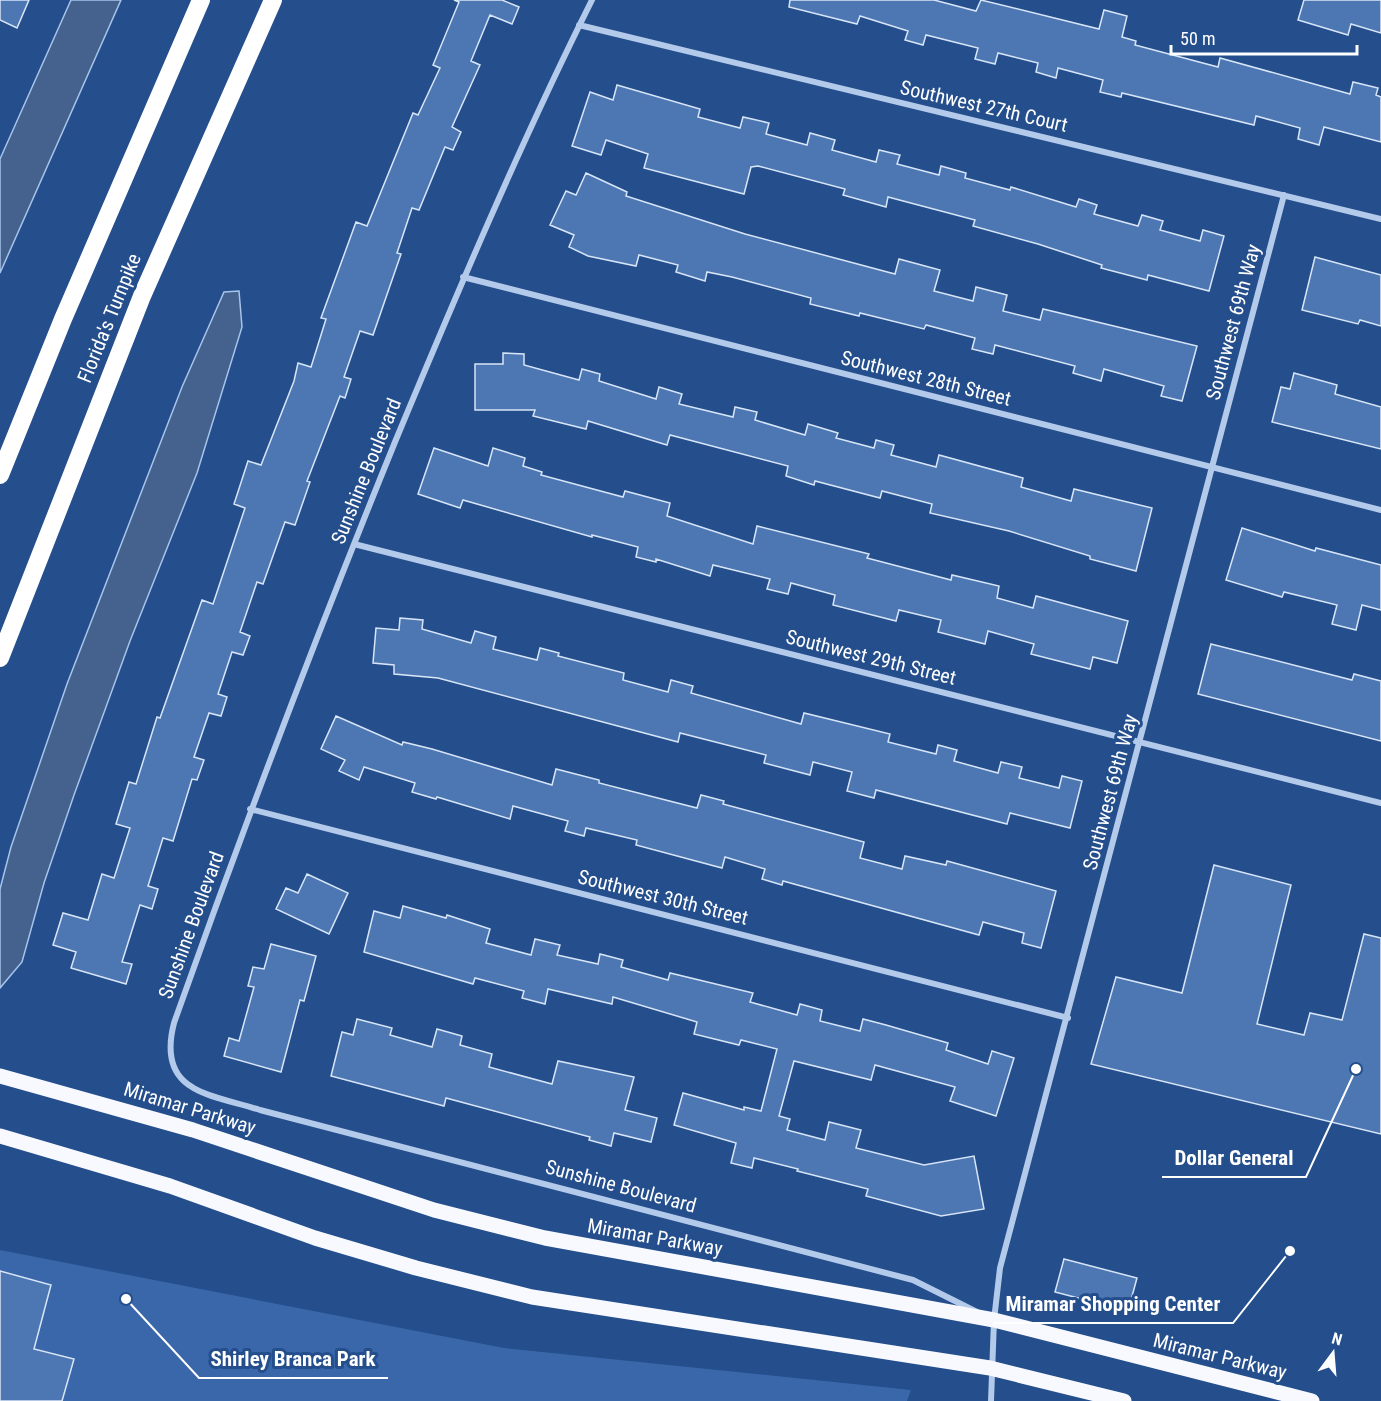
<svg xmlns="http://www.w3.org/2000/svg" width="1381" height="1401" font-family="'Roboto Condensed',sans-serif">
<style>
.green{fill:#3967a9}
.water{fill:#45628f;stroke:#a7c4eb;stroke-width:1.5}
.building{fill:#4d77b3;stroke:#d7e5f8;stroke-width:1.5}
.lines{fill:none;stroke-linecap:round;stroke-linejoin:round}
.street{stroke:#b3caea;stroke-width:6}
.primary{stroke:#f7f9fe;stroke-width:15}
.highway{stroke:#fff;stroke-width:18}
.labels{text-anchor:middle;stroke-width:6;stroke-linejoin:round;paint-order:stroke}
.street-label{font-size:20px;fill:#fff;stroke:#244e8c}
.leader{fill:none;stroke:#fff;stroke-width:2}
.callout-dot{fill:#fff;stroke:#244e8c;stroke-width:2}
.callout-label{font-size:21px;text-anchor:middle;font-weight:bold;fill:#fff;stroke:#244e8c;stroke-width:6;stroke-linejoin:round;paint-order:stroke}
</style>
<rect width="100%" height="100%" fill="#244e8c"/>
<path class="green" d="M0,1250l504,98 407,42 -4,11h-907z"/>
<path class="water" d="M71,0h50l-121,273v-114z
M239,291l3,36 -45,146 -67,168 -56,154 -30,88 -22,79 -22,26v-99l11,-42 56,-163 115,-297 42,-95z"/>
<path class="building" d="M0,0h29l-12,28 -17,-8z
M454,0h48l17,7 -7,17 -22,-9 -19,46 9,4 -28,62 9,5 -8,18 -8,-3 -26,63 -7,-2 -15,45 4,1 -28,81 -13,-4 -16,46 7,2 -6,19 -5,-2 -33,85 3,1 -15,43 -10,-3 -22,62 -6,-2 -17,50 10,4 -7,19 -11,-3 -14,42 9,3 -6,19 -12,-3 -15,44 10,3 -7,20 -5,-1 -19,62 -10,-3 -15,48 10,3 -6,20 -12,-4 -18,57 10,2 -6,20 -55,-16 5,-16 -23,-7 10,-32 25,7 14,-46 12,4 16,-50 -14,-4 13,-42 7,2 21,-67 3,1 42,-118 11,4 32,-96 -11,-4 14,-43 13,4 33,-84 4,-18 13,4 15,-48 -5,-1 35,-96 11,4 46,-113 5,2 22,-47 -7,-3 26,-63z
M790,0h144l42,11 5,-11 118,29 5,-19 23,6 -5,21 14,4 -1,4 83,22 2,-9 130,36 3,-12 25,6 -2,7 5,2v45l-57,-15 -5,18 -21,-6 2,-11 -44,-12 -2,9 -132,-32 -1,4 -21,-5 3,-12 -45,-12 -2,10 -20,-6 2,-9 -40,-10 -3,11 -20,-5 3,-11 -52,-13 -3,10 -18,-5 3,-9 -48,-15 -3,8 -68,-17z
M1304,0h77v33l-30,-9 -3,11 -50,-15z
M617,85l83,24 -2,8 42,11 3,-11 26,6 -3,11 41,11 3,-12 25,7 -3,10 44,12 3,-12 21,5 -3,9 42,11 2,-9 25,7 -1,5 45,12 1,-3 65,20 3,-8 18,6 -3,9 44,12 4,-11 21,6 -3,9 40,11 3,-11 21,6 -15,55 -61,-16 -1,5 -46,-12 1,-3 -64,-21 -65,-18 2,-6 -87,-23 -2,10 -43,-12 2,-6 -87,-23 -7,1 -7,27 -100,-26 4,-14 -42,-14 -5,15 -29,-9 18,-54 23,8z
M586,173l41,19 -1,4 119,38 150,40 4,-15 41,11 -6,21 39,10 3,-14 31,8 -4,16 37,9 3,-11 154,37 -15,55 -21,-5 3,-10 -60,-17 -3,12 -28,-8 2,-7 -80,-21 -2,9 -21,-5 3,-11 -49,-13 -2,4 -64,-16 -1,3 -49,-12 1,-6 -79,-21 -25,-5 -2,9 -29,-9 2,-7 -39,-10 -3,11 -48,-10 -19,-9 5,-12 -24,-10 16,-34 10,4z
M1315,257l66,18v51l-21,-6 -2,4 -56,-14z
M503,353l21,1v11l55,15 3,-11 18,5 -1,7 57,18 3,-12 23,7 -3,10 54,13 2,-10 22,5 -2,8 50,15 3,-11 30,9 -2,5 38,10 2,-8 18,5 -3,10 45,12 3,-12 84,23 -2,9 50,14 3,-12 78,19 -16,63 -46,-12v-3l-81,-25 -79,-18 2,-9 -50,-13 -2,7 -65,-17 -1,4 -28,-9 2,-10 -118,-31 -3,10 -79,-24 -2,8 -53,-13 2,-6h-60v-46h28z
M1294,373l43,12 -2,9 46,13v42l-109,-27 9,-35 9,2z
M434,448l54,18 5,-18 32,10 -2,8 19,6 -1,3 82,22 2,-6 45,12 -3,13 86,28 4,-18 112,28 -2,4 84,22 1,-5 47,11 -2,12 36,10 3,-12 92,25 -11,42 -24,-6 -3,12 -59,-15 3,-10 -46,-13 -3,13 -47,-12 3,-12 -42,-10 -3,11 -63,-16 2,-10 -44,-12 -3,11 -21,-5 3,-10 -57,-14 -3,11 -54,-17v3l-20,-5 2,-10 -46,-12v2l-129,-37 -3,8 -42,-14z
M1242,528l73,23 1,-3 65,17v45l-19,-5 -6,25 -24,-6 5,-19 -53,-13 -2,5 -56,-17z
M400,618l23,2 -1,9 49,14 4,-12 21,6 -3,12 44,11 3,-12 19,5 -1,3 66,17 -1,7 45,12 3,-12 22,6 -2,7 110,31 3,-11 86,21 -2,8 48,12 2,-9 19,5 -3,11 44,12 3,-11 21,5 -3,11 40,10 3,-12 20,5 -12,47 -60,-15 -3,11 -131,-34 -2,8 -27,-7 5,-19 -39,-10 -3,13 -46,-12 2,-8 -86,-22 -2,9 -240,-64 -44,-4v-9l-21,-2 3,-35 23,2z
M1211,644l141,36 2,-6 27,7v60l-183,-47z
M336,716l66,29 1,-3 29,7 120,36 4,-16 43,11v3l98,25 4,-13 23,6 -1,3 141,38 -4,16 42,11 3,-13 41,9 1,-4 109,30 -15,57 -19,-5 2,-10 -41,-11 -4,13 -196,-54 -1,4 -20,-6 3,-10 -40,-12 -3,11 -86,-23 1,-5 -51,-12 -2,8 -19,-5 3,-10 -55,-15 -3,13 -73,-22 -1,2 -24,-7 3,-9 -51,-16 -5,13 -20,-9 6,-11 -24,-11z
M1214,865l77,20 -34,139 47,11 6,-22 32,7 22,-86 17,4v196l-290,-70 25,-87 66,16z
M307,874l41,19 -19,41 -53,-25 10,-21 12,5z
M403,906l43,12 1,-3 43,14 -4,14 45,12 4,-16 25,6 -3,10 41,9 2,-10 23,6 -2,7 47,13 2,-7 83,20 -3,9 47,13 3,-11 22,6 -2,11 40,10 3,-12 23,6 62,18 -2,7 42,14 4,-13 22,7 -18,58 -46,-15 5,-14 -80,-22 -4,15 -77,-19 -15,55 11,3 -3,11 38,10 4,-18 32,8 -5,18 68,17 50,-9 10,53 -43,7 -75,-20 2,-7 -71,-18 1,-2 -44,-11 -2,10 -21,-5 5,-20 -62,-18 9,-32 61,17v-3l17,4 16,-62 -36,-9 -2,5 -45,-11 3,-12 -84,-25 -1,7 -64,-15 -3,15 -23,-6 2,-7 -49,-13 -2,6 -109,-32 10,-41 26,7z
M271,944l45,12 -12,45 -4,-1 -19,72 -57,-16 5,-18 10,3 15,-54 -6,-1 5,-19 11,2z
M357,1019l35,9 -2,7 42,12 5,-18 25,7 -2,9 32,9 -3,13 63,17 6,-23 76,16 -9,33 32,8 -6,24 -37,-9 -3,13 -22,-6 1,-3 -144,-39 -2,8 -113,-30 11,-44 11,3z
M1064,1259l73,19 -9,33 -73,-19z
M0,1271l51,14 -17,64 40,10 -12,42h-62z"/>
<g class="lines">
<path class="street" d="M592,0c-72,144 -135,293 -197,442 -78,192 -152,386 -221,581 -18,70 36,71 86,87l653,170 64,32
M579,25l802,194
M463,277l918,233
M354,544l1027,259
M250,809l818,209
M991,1401l3,-81 6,-52 284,-1073"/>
<path class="primary" d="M0,1076l193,54 241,80 111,28 449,82 318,81
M0,1136l170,50 145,52 101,30 116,29 458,71 134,33"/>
<path class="highway" d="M0,475l63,-156 138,-319
M0,658l142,-362 131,-296"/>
</g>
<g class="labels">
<g class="street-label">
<text transform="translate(984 106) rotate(13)" y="7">Southwest 27th Court</text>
<text transform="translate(109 318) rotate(-68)" y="7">Florida's Turnpike</text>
<text transform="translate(1233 322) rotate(-75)" y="7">Southwest 69th Way</text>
<text transform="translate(926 378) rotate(14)" y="7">Southwest 28th Street</text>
<text transform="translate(366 471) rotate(-68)" y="7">Sunshine Boulevard</text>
<text transform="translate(871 657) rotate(14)" y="7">Southwest 29th Street</text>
<text transform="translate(1110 792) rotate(-75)" y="7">Southwest 69th Way</text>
<text transform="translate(663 897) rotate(14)" y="7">Southwest 30th Street</text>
<text transform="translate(191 925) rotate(-70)" y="7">Sunshine Boulevard</text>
<text transform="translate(190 1108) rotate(17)" y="7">Miramar Parkway</text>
<text transform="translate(621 1186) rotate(15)" y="7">Sunshine Boulevard</text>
<text transform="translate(655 1237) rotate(10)" y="7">Miramar Parkway</text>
<text transform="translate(1220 1356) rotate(14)" y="7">Miramar Parkway</text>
</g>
</g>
<path class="leader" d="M1356 1069L1306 1177H1162M1290 1251L1233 1323H994M126 1299L199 1378H388"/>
<g class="callout-dot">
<circle cx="1356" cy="1069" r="6"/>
<circle cx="1290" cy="1251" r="6"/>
<circle cx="126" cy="1299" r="6"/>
</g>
<g class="callout-label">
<text x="1234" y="1165">Dollar General</text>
<text x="1113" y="1311">Miramar Shopping Center</text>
<text x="293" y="1366">Shirley Branca Park</text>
</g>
<g transform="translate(1333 1353) rotate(16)" stroke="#244e8c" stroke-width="4.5" paint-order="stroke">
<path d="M0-4.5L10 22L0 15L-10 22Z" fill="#ffffff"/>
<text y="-9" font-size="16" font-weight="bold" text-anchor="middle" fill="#ffffff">N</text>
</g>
<path d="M1171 45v9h186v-9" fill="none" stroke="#ffffff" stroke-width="3"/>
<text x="1180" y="45" font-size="18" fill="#ffffff" stroke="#244e8c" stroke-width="4.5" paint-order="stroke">50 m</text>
</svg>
